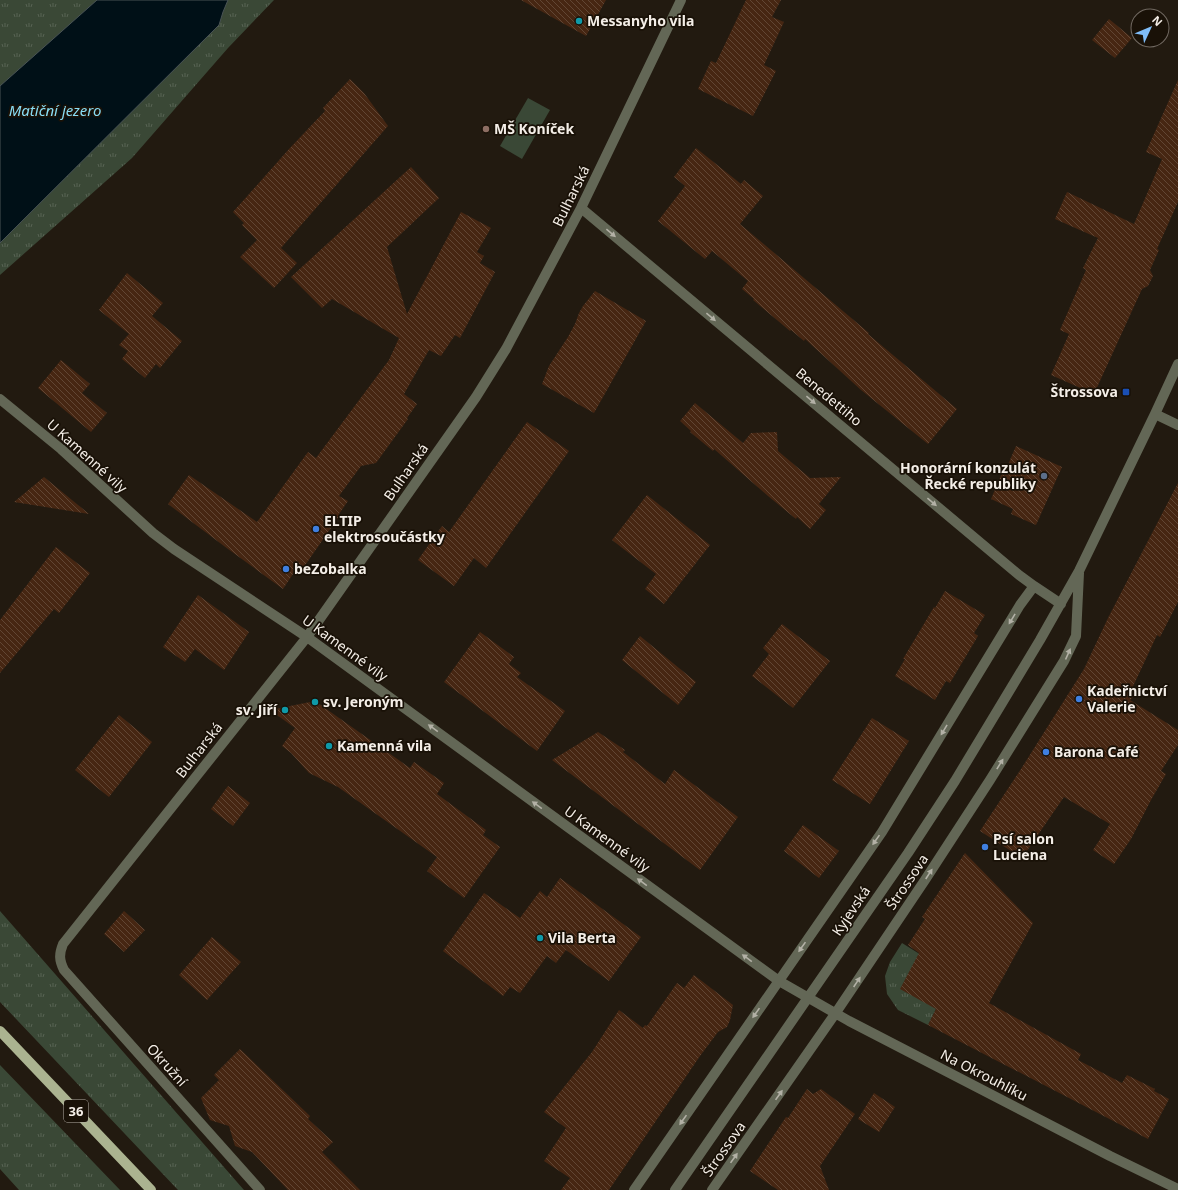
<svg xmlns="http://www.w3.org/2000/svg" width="1178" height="1190" font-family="'Noto Sans',sans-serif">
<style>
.grass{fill:url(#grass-tufts)}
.garden{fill:#3a4836}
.water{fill:#001017;stroke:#495355}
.building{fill:url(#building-back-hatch)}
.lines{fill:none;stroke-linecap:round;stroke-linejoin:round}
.minor{stroke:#636756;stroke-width:10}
.major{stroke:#abb390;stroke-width:10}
.oneway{fill:#b3b1a6}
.culture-dot{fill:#0f9aa8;stroke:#191107;stroke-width:1.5}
.education-dot{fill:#8d6e63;stroke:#191107;stroke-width:1.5}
.transit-dot{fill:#1a4fb4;stroke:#191107;stroke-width:1.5}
.service-dot{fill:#5c6f8a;stroke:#191107;stroke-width:1.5}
.shop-dot{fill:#3f7fe0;stroke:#191107;stroke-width:1.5}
.labels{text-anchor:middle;stroke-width:3.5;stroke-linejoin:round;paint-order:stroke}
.shield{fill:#191107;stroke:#b2aca4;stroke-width:1}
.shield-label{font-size:13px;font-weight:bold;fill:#f4eee7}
.poi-label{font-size:14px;font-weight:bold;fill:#f4eee7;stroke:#191107;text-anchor:start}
.street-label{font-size:14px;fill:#f4eee7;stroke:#191107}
.water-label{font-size:15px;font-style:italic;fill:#89ddf5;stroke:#191107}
</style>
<defs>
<pattern id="grass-tufts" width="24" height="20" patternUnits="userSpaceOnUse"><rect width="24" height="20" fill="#3a4836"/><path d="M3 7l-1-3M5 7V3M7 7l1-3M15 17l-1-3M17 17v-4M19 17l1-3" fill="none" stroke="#576353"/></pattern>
<pattern id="building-back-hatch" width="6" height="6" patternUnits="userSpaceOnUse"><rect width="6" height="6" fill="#462612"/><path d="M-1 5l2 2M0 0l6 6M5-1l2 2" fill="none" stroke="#614634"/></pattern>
</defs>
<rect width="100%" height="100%" fill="#221a10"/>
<path class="grass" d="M0,0h274l-46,48 -96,110 -132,117z
M0,911l244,279h-66l-178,-188z
M902,943l48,30v8l-22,44 -30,-15 -11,-16 -2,-18 5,-14z
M0,1065l120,125h-101l-19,-21z"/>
<path class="garden" d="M528,98l22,12 -28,49 -22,-13z"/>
<path class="water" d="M97,0h131l-5,12 -4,13 -219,218v-157z"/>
<path class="building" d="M521,0h85l-20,36z
M746,0h35l-9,17 12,5 -20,43 12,6 -23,45 -55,-27 13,-28 5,2z
M1109,19l23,19 -17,20 -23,-18z
M350,79l14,14 24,33 -107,122 16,15 -23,25 -34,-31 17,-17 -15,-15 2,-2 -11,-11 56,-63 36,-38 -2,-3z
M1178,80v122l-21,47 2,1 -9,20 3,6 -5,10 -6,3 -48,105 -43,-19 18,-41 -9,-4 26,-60 -3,-2 15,-30 -43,-19 12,-27 67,32 28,-65 -16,-7z
M696,148l45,36 3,-4 19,16 -23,28 129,109 -1,1 89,75 -29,35 -67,-54 -56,-51 -1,2 -13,-11 -1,1 -37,-31 1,-1 -12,-10 6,-8 -36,-30 -7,8 -47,-38 27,-35 -11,-9z
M411,167l28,31 -52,49 20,67 54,-102 30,16 -14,24 7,4 -4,7 15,9 -35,66 -5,-3 -14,21 -12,-6 -25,44 13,10 -10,14 1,1 -32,44 -15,3 -22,30 9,5 -9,13 1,1 -41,59 -4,-3 -12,18 -55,-40 -60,-45 21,-29 68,47 51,-70 8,6 73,-98 10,-22 -67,-39 -10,9 -31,-31z
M127,273l36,30 -11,13 30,25 -22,27 -4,-4 -11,14 -23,-19 6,-8 -9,-6 10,-11 -30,-24z
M595,291l51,30 -52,92 -52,-29 7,-18 19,-29 7,-13 4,-11 4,-7z
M61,360l29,24 -8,9 25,20 -16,19 -53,-44z
M695,403l48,40 8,-10 26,-1 1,19 32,27 31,-1 -22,27 7,6 -16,19 -13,-12 -1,2 -28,-23 -54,-47 -1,2 -23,-19 1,-1 -11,-10z
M527,422l42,29 -83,117 -12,-10 -20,28 -36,-26 24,-34 7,6z
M1016,446l46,21 -26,58 -25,-11 2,-5 -22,-10 11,-26 2,1z
M44,477l45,37 -75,-12z
M1178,483v119l-18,35 -3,-2 -28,60 4,2 -3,3 48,30v15l-17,26 5,3 -15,26 -20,39 -17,25 -21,-14 17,-26 -46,-27 -42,61 -42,-27 41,-62 63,-100 24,-51z
M647,495l63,50 -46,59 -19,-15 11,-15 -44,-34z
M56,547l34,26 -31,40 -5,-4 -54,64v-53z
M945,591l40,24 -11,18 4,3 -28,47 -4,-2 -11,19 -40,-24 10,-17h-2l31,-52 1,1z
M198,595l51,37 -25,38 -29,-21 -10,13 -22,-15z
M782,624l48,37 -37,47 -41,-32 17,-22 -6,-6z
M480,632l34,25 -5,7 12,9 -4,4 48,34 -28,40 -93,-69z
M640,636l56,46 -18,23 -56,-45z
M315,701l95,67 4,-6 30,21 -7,11 49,36 -3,5 17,12 -36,51 -37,-27 10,-14 -99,-70 -29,-14 -18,-20 -9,-7 13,-18 -25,-18z
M119,715l33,27 -43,55 -34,-27z
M872,718l37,23 -39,63 -38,-24z
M598,732l27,18 -2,2 42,32 9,-14 64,47 -38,53 -148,-110z
M228,786l22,17 -17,23 -22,-17z
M803,825l36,26 -20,27 -35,-27z
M965,853l68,70 -44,80 92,51 -3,6 44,23 5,-8 28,14 -1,2 15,8 -21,40 -220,-114 8,-16 -36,-20 19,-36 -11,-8 17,-26 -3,-2z
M560,878l81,59 -32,44 -43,-31 -10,13 -9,-7 -27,37 -10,-6 -7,9 -60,-45 41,-58 36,25 20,-27 7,6z
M124,911l21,19 -21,22 -20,-18z
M212,937l29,25 -34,38 -28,-25z
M694,975l39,30 -3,15 -3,7 -9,5 -18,24 -91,134h-48l9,-12 -26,-17 22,-33 -22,-16 48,-60 27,-42 24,18 2,-3 2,1 30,-43 7,5z
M240,1049l70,67 -2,3 25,23 -11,10 38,38h-72l-36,-38 -17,-6 -6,-20 -19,-6 -9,-22 18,-18 -5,-5z
M807,1089l6,5 8,-5 34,25 -35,52 9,24h-51l-28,-19 36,-54 2,1z
M874,1093l21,14 -16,25 -21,-13z"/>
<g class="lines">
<path class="minor" d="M581,208l438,367 15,11 27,18
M0,399l61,50 92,84 21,16 133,88 472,344 70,40 261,135 68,33
M1155,414l23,11
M260,1190l-196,-220c-5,-10 -5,-16 -1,-26l244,-307 169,-240 30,-48 75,-141 100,-208
M634,1190l248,-358 138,-227 14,-19
M675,1190l233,-337 47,-72 85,-141 39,-69 76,-157 23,-50
M712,1190l123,-176 90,-134 65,-100 74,-119 12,-25 3,-63"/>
<path class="major" d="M0,1031l151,159"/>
</g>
<defs><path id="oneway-solid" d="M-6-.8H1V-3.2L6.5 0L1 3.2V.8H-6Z"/></defs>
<g class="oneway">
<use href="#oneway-solid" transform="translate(611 233) rotate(40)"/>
<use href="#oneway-solid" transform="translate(711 317) rotate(40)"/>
<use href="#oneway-solid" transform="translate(811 400) rotate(40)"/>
<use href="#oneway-solid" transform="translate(932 502) rotate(40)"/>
<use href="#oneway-solid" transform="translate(1012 619) rotate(121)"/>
<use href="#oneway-solid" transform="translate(1068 654) rotate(-66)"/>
<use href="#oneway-solid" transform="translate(433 728) rotate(-144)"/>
<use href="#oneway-solid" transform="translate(944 730) rotate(121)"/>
<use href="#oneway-solid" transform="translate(1000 764) rotate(-58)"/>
<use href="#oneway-solid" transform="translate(537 805) rotate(-144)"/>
<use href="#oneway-solid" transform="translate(876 840) rotate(125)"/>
<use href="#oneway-solid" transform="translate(929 874) rotate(-57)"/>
<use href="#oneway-solid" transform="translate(642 882) rotate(-144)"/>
<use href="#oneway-solid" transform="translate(802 947) rotate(125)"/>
<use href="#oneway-solid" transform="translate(747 958) rotate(-144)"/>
<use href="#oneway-solid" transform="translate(857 982) rotate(-56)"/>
<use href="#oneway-solid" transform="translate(756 1013) rotate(125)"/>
<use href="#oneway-solid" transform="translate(779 1095) rotate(-55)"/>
<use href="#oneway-solid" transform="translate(683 1120) rotate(125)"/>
<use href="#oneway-solid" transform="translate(734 1158) rotate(-55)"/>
</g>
<g class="culture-dot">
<circle cx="579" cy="21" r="4"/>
<circle cx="315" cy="702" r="4"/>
<circle cx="285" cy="710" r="4"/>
<circle cx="329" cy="746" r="4"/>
<circle cx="540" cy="938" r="4"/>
</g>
<circle class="education-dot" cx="486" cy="129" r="4"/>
<rect class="transit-dot" x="1122" y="388" width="8" height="8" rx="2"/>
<circle class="service-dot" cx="1044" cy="476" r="4"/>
<g class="shop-dot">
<circle cx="316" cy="529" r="4"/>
<circle cx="286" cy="569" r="4"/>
<circle cx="1079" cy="699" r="4"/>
<circle cx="1046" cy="752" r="4"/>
<circle cx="985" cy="847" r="4"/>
</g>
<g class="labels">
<rect class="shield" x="64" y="1100" width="24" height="22" rx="3"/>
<g class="shield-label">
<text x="76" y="1116">36</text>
</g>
<g class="poi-label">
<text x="587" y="26">Messanyho vila</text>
<text x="494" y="134">MŠ Koníček</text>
<text x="1118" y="397" text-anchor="end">Štrossova</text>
<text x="1036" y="473" text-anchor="end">Honorární konzulát<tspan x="1036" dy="16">Řecké republiky</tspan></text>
<text x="324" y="526">ELTIP<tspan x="324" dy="16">elektrosoučástky</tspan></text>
<text x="294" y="574">beZobalka</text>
<text x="1087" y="696">Kadeřnictví<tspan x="1087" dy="16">Valerie</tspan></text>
<text x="323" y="707">sv. Jeroným</text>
<text x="277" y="715" text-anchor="end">sv. Jiří</text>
<text x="337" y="751">Kamenná vila</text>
<text x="1054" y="757">Barona Café</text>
<text x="993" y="844">Psí salon<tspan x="993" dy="16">Luciena</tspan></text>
<text x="548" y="943">Vila Berta</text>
</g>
<g class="street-label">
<text transform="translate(571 196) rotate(-64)" y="5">Bulharská</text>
<text transform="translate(829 397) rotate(40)" y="5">Benedettiho</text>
<text transform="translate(87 456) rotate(42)" y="5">U Kamenné vily</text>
<text transform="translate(406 472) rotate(-55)" y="5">Bulharská</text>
<text transform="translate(345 648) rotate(36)" y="5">U Kamenné vily</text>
<text transform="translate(199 750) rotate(-52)" y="5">Bulharská</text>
<text transform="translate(607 839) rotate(36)" y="5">U Kamenné vily</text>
<text transform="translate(907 882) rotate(-56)" y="5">Štrossova</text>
<text transform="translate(851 911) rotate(-56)" y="5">Kyjevská</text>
<text transform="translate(167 1065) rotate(48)" y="5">Okružní</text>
<text transform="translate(984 1075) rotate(27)" y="5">Na Okrouhlíku</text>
<text transform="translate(724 1149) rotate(-55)" y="5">Štrossova</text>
</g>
<g class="water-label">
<text x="55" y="116">Matiční jezero</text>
</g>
</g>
<g transform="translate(1150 28) rotate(46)"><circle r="19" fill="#191107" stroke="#716961"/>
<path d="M0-3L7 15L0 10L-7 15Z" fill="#7fbdf9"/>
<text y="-6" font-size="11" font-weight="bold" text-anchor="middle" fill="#f4eee7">N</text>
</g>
</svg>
